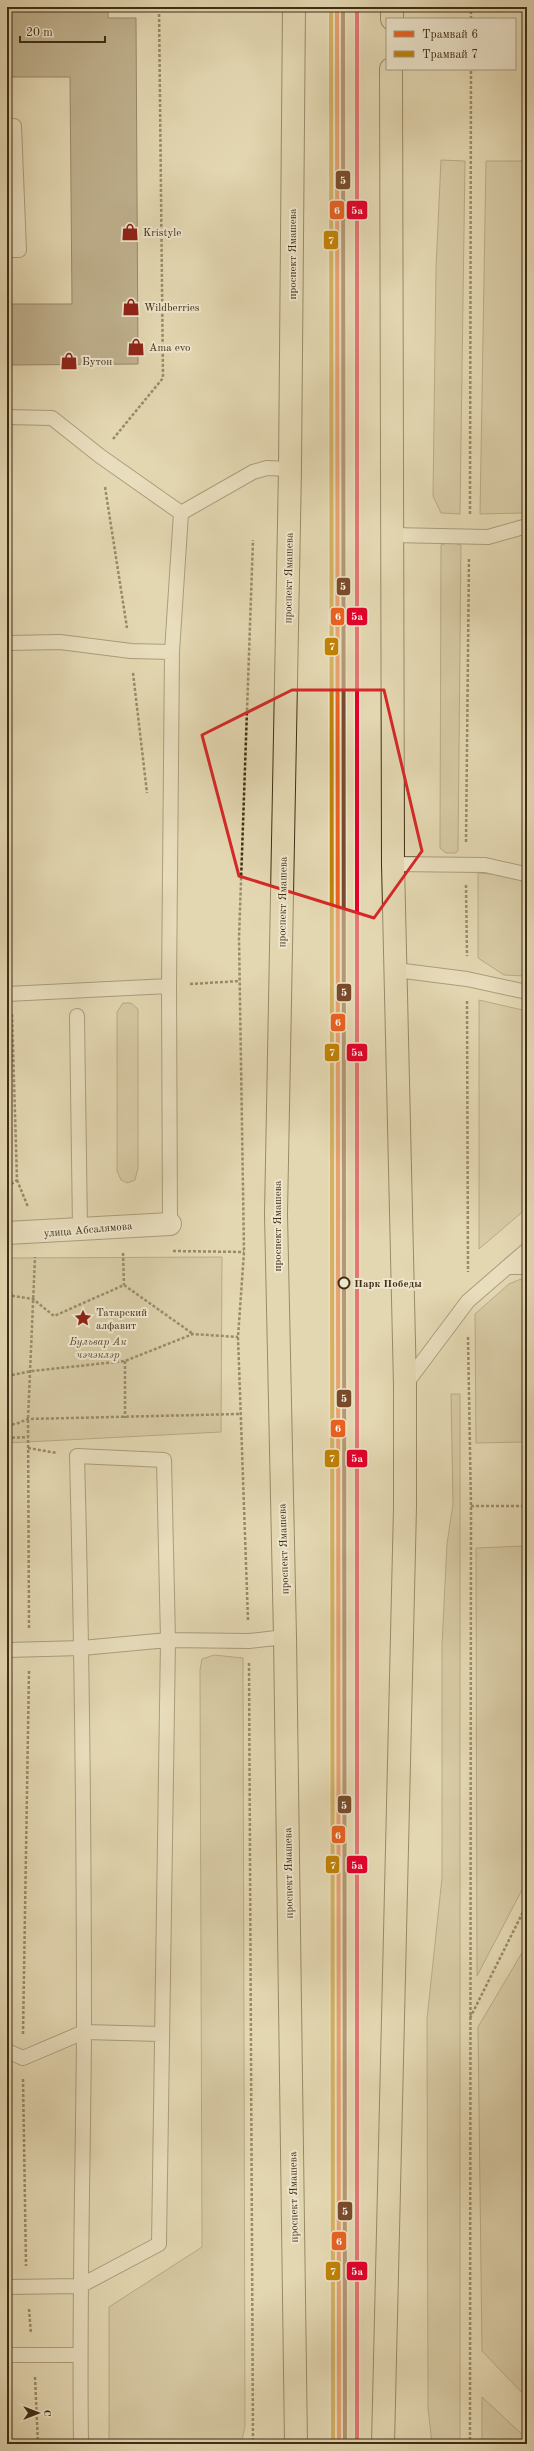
<svg xmlns="http://www.w3.org/2000/svg" width="534" height="2451" font-family="'Old Standard TT',serif">
<style>
.green{fill:#c7ba96;stroke:#847455}
.building{fill:#958566;stroke:#402d14}
.lines{fill:none;stroke-linecap:round;stroke-linejoin:round}
.lane-casing{stroke:#69583b;stroke-width:16}
.street-casing{stroke:#69583b;stroke-width:24}
.primary-casing{stroke:#402d14;stroke-width:24}
.path{stroke:#402d14;stroke-width:2.5;stroke-dasharray:3 2;stroke-linecap:butt}
.lane{stroke:#ede5cc;stroke-width:14}
.street{stroke:#ede5cc;stroke-width:22}
.primary{stroke:#e3d7b1;stroke-width:22}
.tram-1-casing{stroke:#ede5cc;stroke-width:7}
.tram-2-casing{stroke:#ede5cc;stroke-width:7}
.tram-3-casing{stroke:#ede5cc;stroke-width:7}
.tram-4-casing{stroke:#ede5cc;stroke-width:7}
.tram-1{stroke:#e96221;stroke-width:4}
.tram-2{stroke:#c08206;stroke-width:4}
.tram-3{stroke:#7a4b2a;stroke-width:4}
.tram-4{stroke:#e4002b;stroke-width:4}
.marked{fill:none;stroke:#d62828;stroke-width:3;stroke-linejoin:round}
.stop-dot{fill:#ede5cc;stroke:#402d14;stroke-width:2}
.labels{text-anchor:middle;stroke-width:4;stroke-linejoin:round;paint-order:stroke}
.poi-label{font-size:11px;fill:#402d14;stroke:#ede5cc;text-anchor:start}
.street-label{font-size:11px;fill:#402d14;stroke:#ede5cc}
.stop-label{font-size:11px;font-weight:bold;fill:#402d14;stroke:#ede5cc;text-anchor:start}
.park-label{font-size:11px;font-style:italic;fill:#5b492e;stroke:#ede5cc}
.line-badge{stroke:#ede5cc;stroke-width:1.5}
.badge-label{font-size:11px;text-anchor:middle;font-weight:bold;fill:#fff}
</style>
<rect width="100%" height="100%" fill="#e3d7b1"/>
<filter id="stains"><feTurbulence type="fractalNoise" baseFrequency=".005" numOctaves="4"/><feColorMatrix values="0 0 0 0 .2 0 0 0 0 .09 0 0 0 0 .02 0 0 0 .5 -.17"/></filter>
<radialGradient id="worn" r=".72"><stop offset=".6" stop-color="#630" stop-opacity="0"/><stop offset="1" stop-color="#630" stop-opacity=".3"/></radialGradient>
<path class="green" d="M441,160l24,1 -5,353 -19,-1 -8,-17 3,-227z
M486,161h41v430h-3l-1,-78 -43,1z
M449,542l12,3 -3,305 -2,3h-10l-6,-5 1,-303z
M478,873l47,4 1,96 -2,3 -20,-1 -26,-17z
M479,1000l48,11v200l-6,2 -42,36z
M123,1003h8l7,6v159l-3,12 -8,3 -6,-3 -4,-9v-159z
M222,1257l-1,175 -214,11v-185z
M521,1279l3,6h3l-1,1112 -44,-46 -4,-324 48,-81 -3,-65v7l-46,88 -1,-428 48,-2v-104l-48,1 -1,-129 34,-30z
M451,1394h9v1050h-28l-4,-36 -1,-389 15,-141v-233l5,-101 6,-40z
M214,1655l29,3 2,769 -4,17h-132v-137l93,-60 -2,-577 2,-11z
M482,2397l44,41v6h-44z"/>
<path class="building" d="M7,7h101v11h28l2,346 -131,1v-61h65l-2,-227h-63z"/>
<g class="lines">
<g class="lane-casing">
<path id="lane" d="M7,126h7l5,124h-12
M7,417l45,1 48,38 81,57 72,-41 14,-4 23,1
M392,535l96,2 39,-11
M7,643l53,-1 71,9 41,1 9,-139
M393,864l92,1 40,9
M396,970l71,9 60,13
M7,994l162,-8
M77,1016l3,212
M170,1224l-1,-238 3,-334
M507,1267h20
M405,1385l63,-84 59,-51
M7,1650l75,-2 86,-8 81,1 36,-4
M7,2051l16,7 61,-26 77,2
M7,2287l73,-1 79,-42 9,-604 -4,-180 -87,-4c5,192 7,384 7,576 -1,137 -5,275 -3,412
M7,2355h73"/>
</g>
<g class="street-casing">
<path id="street" d="M7,1233l163,-9"/>
</g>
<g class="primary-casing">
<path id="primary" d="M294,7l-4,462 -14,745 9,423 11,807
M392,19v-12
M383,2444l22,-937v-121l-12,-522 -2,-795"/>
</g>
<path class="path" d="M522,7l5,5
M471,19v-12
M113,439l50,-61 -4,-371
M105,487l22,141
M470,514l1,-445
M133,673l14,120
M466,842l3,-285
M466,885l1,71
M190,984l50,-3
M467,1001l1,271
M17,1180l11,27
M7,1187l10,-7 -5,-166
M173,1251l71,1
M123,1253l1,32
M7,1295l26,4 21,17 70,-31 69,49
M468,1337l3,169 -1,938
M125,1361v57
M7,1376l25,-5 93,-10 68,-27 45,3
M7,1425l9,-1 12,-5 211,-5
M7,1438l21,-1
M28,1448l29,5
M471,1506h56
M248,1620l-10,-283 6,-85 -5,-314 14,-398
M29,1628l-1,-209 7,-162
M249,1663l4,781
M470,2018l57,-114
M23,2034l6,-363
M23,2079l3,187
M29,2309l2,25
M35,2377l3,67"/>
<use href="#lane" class="lane"/>
<use href="#street" class="street"/>
<use href="#primary" class="primary"/>
<g class="tram-1-casing">
<path id="tram-1" d="M337,7l2,2437"/>
</g>
<g class="tram-2-casing">
<path id="tram-2" d="M331,7l2,2437"/>
</g>
<g class="tram-3-casing">
<path id="tram-3" d="M343,7l2,2437"/>
</g>
<g class="tram-4-casing">
<path id="tram-4" d="M357,7v2437"/>
</g>
<use href="#tram-1" class="tram-1"/>
<use href="#tram-2" class="tram-2"/>
<use href="#tram-3" class="tram-3"/>
<use href="#tram-4" class="tram-4"/>
</g>
<path d="M0 0H534V2451H0ZM292,690h92l38,161 -48,67 -135,-42 -37,-141z" fill="#e3d7b1" fill-opacity=".55" fill-rule="evenodd"/>
<path class="marked" d="M292,690h92l38,161 -48,67 -135,-42 -37,-141z"/>
<defs>
<g id="shop-bare" transform="scale(1.38)"><path d="M-5-2.5h2.3a2.7 3.5 0 0 1 5.4 0H5L5.5 6h-11ZM-1.5-2.5h3a1.5 2.3 0 0 0-3 0Z" fill="#8f2418" stroke="#ede5cc" stroke-width="2.5" paint-order="stroke"/></g>
<g id="sight-bare" transform="scale(1.38)"><path d="M0-6L1.8-2.2L6-1.7L2.9 1.2L3.7 5.4L0 3.3L-3.7 5.4L-2.9 1.2L-6-1.7L-1.8-2.2Z" fill="#8f2418" stroke="#ede5cc" stroke-width="2.5" paint-order="stroke"/></g>
</defs>
<g fill-rule="evenodd">
<use href="#shop-bare" x="130" y="232"/>
<use href="#shop-bare" x="131" y="307"/>
<use href="#shop-bare" x="136" y="347"/>
<use href="#shop-bare" x="69" y="361"/>
<use href="#sight-bare" x="83" y="1318"/>
</g>
<circle class="stop-dot" cx="344" cy="1283" r="5.5"/>
<g class="labels">
<g class="poi-label">
<text x="143" y="236">Kristyle</text>
<text x="144" y="311">Wildberries</text>
<text x="149" y="351">Ama evo</text>
<text x="82" y="365">Бутон</text>
<text x="96" y="1316">Татарский<tspan x="96" dy="13">алфавит</tspan></text>
</g>
<g class="street-label">
<text transform="translate(292 254) rotate(-90)" y="4">проспект Ямашева</text>
<text transform="translate(288 578) rotate(-89)" y="4">проспект Ямашева</text>
<text transform="translate(282 902) rotate(-89)" y="4">проспект Ямашева</text>
<text transform="translate(277 1226) rotate(-90)" y="4">проспект Ямашева</text>
<text transform="translate(88 1229) rotate(-5)" y="4">улица Абсалямова</text>
<text transform="translate(283 1549) rotate(-92)" y="4">проспект Ямашева</text>
<text transform="translate(288 1873) rotate(-91)" y="4">проспект Ямашева</text>
<text transform="translate(293 2197) rotate(-91)" y="4">проспект Ямашева</text>
</g>
<g class="stop-label">
<text x="354" y="1287">Парк Победы</text>
</g>
<g class="park-label">
<text x="98" y="1345">Бульвар Ак<tspan x="98" dy="13">чәчәкләр</tspan></text>
</g>
</g>
<g class="line-badge">
<rect x="335" y="170" width="16" height="20" rx="4" fill="#7a4b2a"/>
<rect x="329" y="200" width="16" height="20" rx="4" fill="#e96221"/>
<rect x="346" y="200" width="22" height="20" rx="4" fill="#e4002b"/>
<rect x="323" y="230" width="16" height="20" rx="4" fill="#c08206"/>
<rect x="336" y="577" width="15" height="19" rx="4" fill="#7a4b2a"/>
<rect x="330" y="607" width="15" height="19" rx="4" fill="#e96221"/>
<rect x="346" y="607" width="22" height="19" rx="4" fill="#e4002b"/>
<rect x="324" y="637" width="15" height="19" rx="4" fill="#c08206"/>
<rect x="336" y="983" width="16" height="19" rx="4" fill="#7a4b2a"/>
<rect x="330" y="1013" width="16" height="19" rx="4" fill="#e96221"/>
<rect x="324" y="1043" width="16" height="19" rx="4" fill="#c08206"/>
<rect x="346" y="1043" width="22" height="19" rx="4" fill="#e4002b"/>
<rect x="336" y="1389" width="16" height="19" rx="4" fill="#7a4b2a"/>
<rect x="330" y="1419" width="16" height="19" rx="4" fill="#e96221"/>
<rect x="324" y="1449" width="16" height="19" rx="4" fill="#c08206"/>
<rect x="346" y="1449" width="22" height="19" rx="4" fill="#e4002b"/>
<rect x="337" y="1795" width="15" height="19" rx="4" fill="#7a4b2a"/>
<rect x="331" y="1825" width="15" height="19" rx="4" fill="#e96221"/>
<rect x="325" y="1855" width="15" height="19" rx="4" fill="#c08206"/>
<rect x="346" y="1855" width="22" height="19" rx="4" fill="#e4002b"/>
<rect x="337" y="2201" width="16" height="20" rx="4" fill="#7a4b2a"/>
<rect x="331" y="2231" width="16" height="20" rx="4" fill="#e96221"/>
<rect x="325" y="2261" width="16" height="20" rx="4" fill="#c08206"/>
<rect x="346" y="2261" width="22" height="20" rx="4" fill="#e4002b"/>
</g>
<g class="badge-label">
<text x="343" y="184">5</text>
<text x="337" y="214">6</text>
<text x="357" y="214">5а</text>
<text x="331" y="244">7</text>
<text x="343" y="590">5</text>
<text x="338" y="620">6</text>
<text x="357" y="620">5а</text>
<text x="332" y="650">7</text>
<text x="344" y="996">5</text>
<text x="338" y="1026">6</text>
<text x="332" y="1056">7</text>
<text x="357" y="1056">5а</text>
<text x="344" y="1402">5</text>
<text x="338" y="1432">6</text>
<text x="332" y="1462">7</text>
<text x="357" y="1462">5а</text>
<text x="344" y="1809">5</text>
<text x="338" y="1839">6</text>
<text x="333" y="1869">7</text>
<text x="357" y="1869">5а</text>
<text x="345" y="2215">5</text>
<text x="339" y="2245">6</text>
<text x="333" y="2275">7</text>
<text x="357" y="2275">5а</text>
</g>
<rect width="534" height="2451" fill="none" stroke="#e3d7b1" stroke-width="24"/>
<rect x="8" y="8" width="518" height="2435" fill="none" stroke="#402d14" stroke-width="2"/>
<rect x="12" y="12" width="510" height="2427" fill="none" stroke="#402d14"/>
<rect x="386" y="18" width="130" height="52" fill="#ede5cc" stroke="#a89b82"/>
<rect x="394" y="31" width="20" height="6" fill="#e96221" stroke="#a89b82"/>
<text x="422" y="38" font-size="12" fill="#402d14">Трамвай 6</text>
<rect x="394" y="51" width="20" height="6" fill="#c08206" stroke="#a89b82"/>
<text x="422" y="58" font-size="12" fill="#402d14">Трамвай 7</text>
<g transform="translate(38 2413) rotate(90)" stroke="#ede5cc" stroke-width="3" paint-order="stroke">
<path d="M0-3L7 15L0 10L-7 15Z" fill="#402d14"/>
<text y="-6" font-size="11" font-weight="bold" text-anchor="middle" fill="#402d14">С</text>
</g>
<path d="M20 36v6h85v-6" fill="none" stroke="#402d14" stroke-width="2"/>
<text x="26" y="36" font-size="12" fill="#402d14" stroke="#ede5cc" stroke-width="3" paint-order="stroke">20 m</text>
<rect width="100%" height="100%" filter="url(#stains)"/>
<rect width="100%" height="100%" fill="url(#worn)"/>
</svg>
